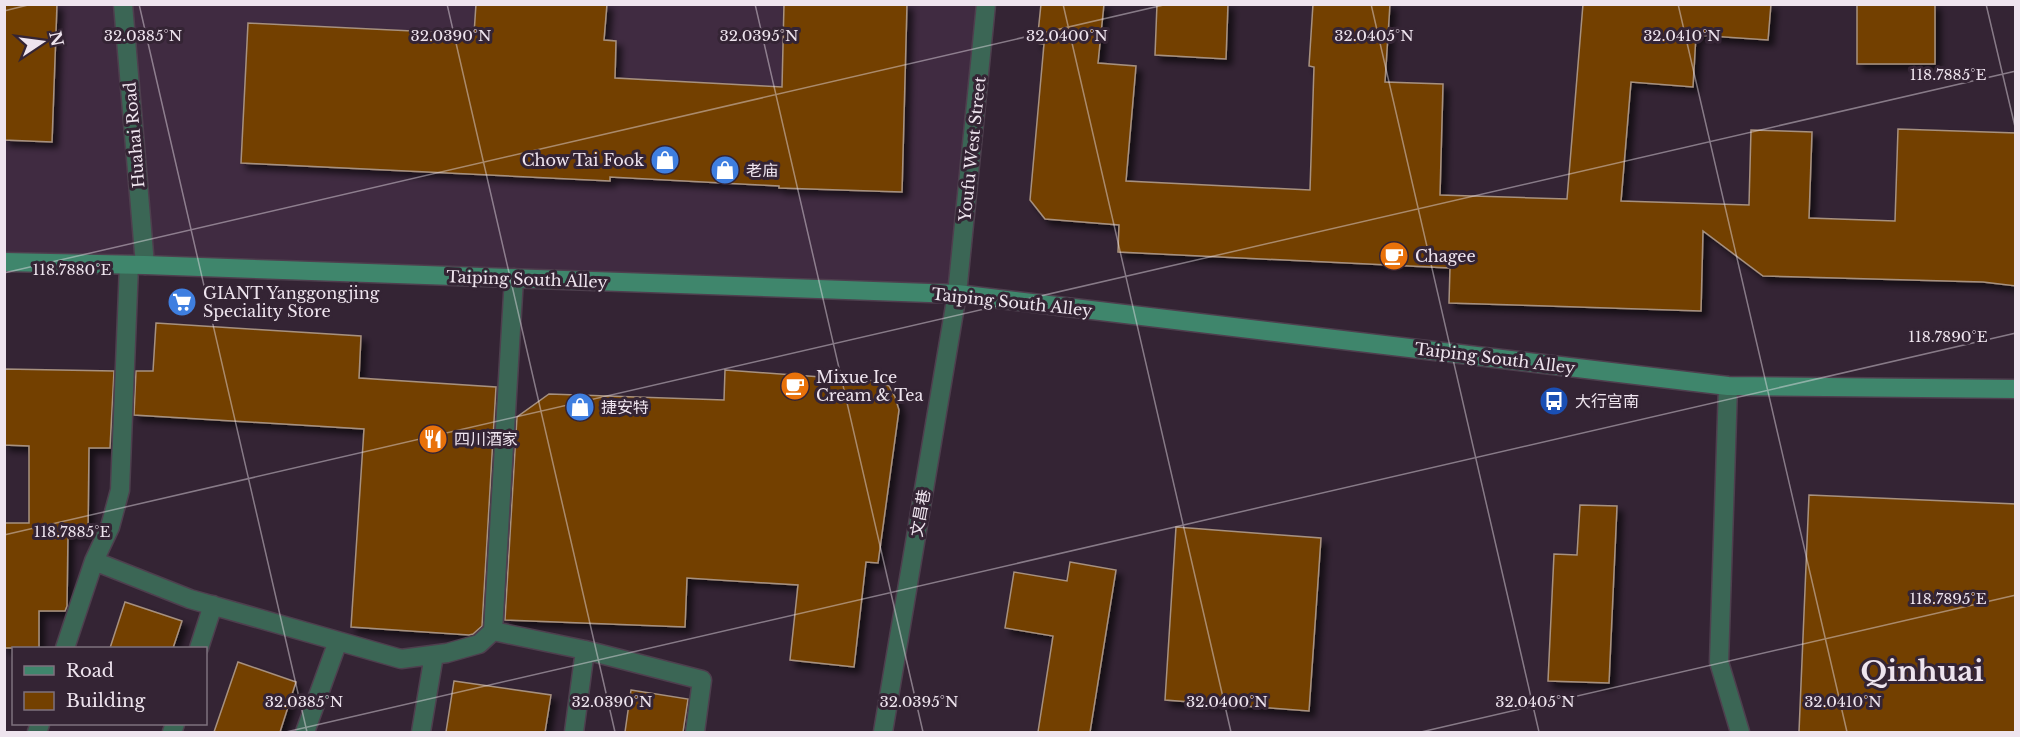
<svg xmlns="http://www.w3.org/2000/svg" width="2020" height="737" font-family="'Libre Baskerville','Noto Sans SC',serif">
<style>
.built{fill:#402b41}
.building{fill:#734000;stroke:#a7917f;stroke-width:1.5;filter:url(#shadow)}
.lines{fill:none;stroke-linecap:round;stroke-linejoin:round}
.lane-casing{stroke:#4e3f4e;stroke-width:21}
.street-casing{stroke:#4e3f4e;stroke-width:21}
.secondary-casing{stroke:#4e3f4e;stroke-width:21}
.lane{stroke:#3b6655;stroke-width:18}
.street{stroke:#3b6655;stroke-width:18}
.secondary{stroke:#3f866c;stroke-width:18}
.ticks{fill:none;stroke:#eee4ee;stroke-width:1.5;stroke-opacity:0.45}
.labels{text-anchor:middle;stroke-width:6;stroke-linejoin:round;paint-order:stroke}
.street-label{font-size:16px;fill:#eee4ee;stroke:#342434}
.poi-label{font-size:16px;fill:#eee4ee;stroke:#342434;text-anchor:start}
.town-label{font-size:28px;font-weight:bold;fill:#eee4ee;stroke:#342434}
.ticks-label{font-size:15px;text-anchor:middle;fill:#eee4ee;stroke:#342434;stroke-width:6;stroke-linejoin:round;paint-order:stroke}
</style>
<defs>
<filter id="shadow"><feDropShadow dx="5.5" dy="5.5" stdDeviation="3" flood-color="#0009"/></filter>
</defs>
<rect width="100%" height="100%" fill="#342434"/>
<path class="built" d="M5,5h981l-29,289 -952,-32z"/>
<path class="building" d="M4,4h53l-5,138 -48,-2z
M476,4h131l-3,36 12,1 -1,37 167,9 2,-83h123l-5,188 -123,-4v-2l-169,-9v4l-369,-18 7,-140 226,11z
M1041,4h63l-6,59 38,3 -10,115 184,9 4,-123 -5,-1 4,-62h77l-5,78 58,2 -3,111 127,4 16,-195h188l-3,36 -72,-5 -3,52 -62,-5 -10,119 128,4 2,-75 61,2 -3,86 86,3 3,-92 118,4v153l-33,-4 -220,-6 -60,-45 -2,80 -252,-8 1,-35 -332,-16 1,-27 -74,-6 -15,-19 14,-156 -7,-1z
M1157,4h71l-2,55 -71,-4z
M1857,4h78v60h-78z
M156,323l205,13 -2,42 137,9 -14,239 -9,8 -4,1 -118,-8 13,-198 -230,-14 2,-44h17z
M4,369l110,2 -4,77h-21l-1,86h-20l-1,72 -2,5h-26v37h-35v-125h25v-77l-25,-1z
M725,370l151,11 13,5 6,11 4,13 -21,153 -12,-1 -12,105 -64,-7 8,-75 -111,-7 -2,49 -180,-7 12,-203 32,-23 175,6z
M1809,495l207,9v228h-217z
M1580,505l37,1 -8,177 -61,-2 6,-127 23,1z
M1176,527l145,11 -12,173 -144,-11z
M1070,562l46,8 -26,162h-52l15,-96 -48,-8 9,-56 53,9z
M125,602l57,19 -9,27h-63z
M238,662l58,20 -16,50h-66z
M454,681l97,14 -6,37h-99z
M631,690l57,9 -5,33h-58z"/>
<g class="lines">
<g class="lane-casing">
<path id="lane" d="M1728,386l-9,276 21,70"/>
</g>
<g class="street-casing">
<path id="street" d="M123,4l22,261
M514,278l-21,353 92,19 117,30 -7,52
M94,561l96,38 211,60 46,-6 32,-9 14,-13
M65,648l29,-87 16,-34 10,-37 9,-225
M199,648l14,-43
M37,732l3,-8
M172,732l3,-8
M305,732l33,-91
M421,732l13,-77
M574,732l11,-82
M883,732l74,-438 29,-290"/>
</g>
<g class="secondary-casing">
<path id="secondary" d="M4,262l141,3 812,29 771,92 288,3"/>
</g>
<use href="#lane" class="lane"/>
<use href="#street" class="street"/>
<use href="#secondary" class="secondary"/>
</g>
<path class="ticks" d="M139,4l168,728M447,4l168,728M755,4l168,728M1063,4l168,728M1371,4l168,728M1678,4l169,728M1986,4l30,127M4,11l28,-7M4,273l1164,-269M4,535l2012,-464M286,732l1730,-399M1421,732l595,-137"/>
<defs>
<g id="shop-disc" transform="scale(1.5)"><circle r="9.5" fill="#3f7fe0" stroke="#342434"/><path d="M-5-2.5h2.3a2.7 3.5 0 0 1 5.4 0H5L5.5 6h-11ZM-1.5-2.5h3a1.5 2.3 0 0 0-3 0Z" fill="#fff"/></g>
<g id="cafe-disc" transform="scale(1.5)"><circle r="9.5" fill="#e8710a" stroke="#342434"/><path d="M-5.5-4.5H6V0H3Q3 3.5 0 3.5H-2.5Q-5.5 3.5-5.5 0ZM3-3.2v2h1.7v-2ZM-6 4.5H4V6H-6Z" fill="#fff"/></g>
<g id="supermarket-disc" transform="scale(1.5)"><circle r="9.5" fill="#3f7fe0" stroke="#342434"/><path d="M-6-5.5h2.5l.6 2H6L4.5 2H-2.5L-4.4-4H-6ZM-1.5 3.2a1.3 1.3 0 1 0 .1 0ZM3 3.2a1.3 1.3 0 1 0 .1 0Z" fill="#fff"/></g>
<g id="bus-disc" transform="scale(1.5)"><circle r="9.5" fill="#1a4fb4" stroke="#342434"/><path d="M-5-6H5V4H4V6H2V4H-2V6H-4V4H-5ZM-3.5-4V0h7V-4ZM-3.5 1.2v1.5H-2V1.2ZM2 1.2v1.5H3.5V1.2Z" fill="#fff"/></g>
<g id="restaurant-disc" transform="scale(1.5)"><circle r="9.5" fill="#e8710a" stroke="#342434"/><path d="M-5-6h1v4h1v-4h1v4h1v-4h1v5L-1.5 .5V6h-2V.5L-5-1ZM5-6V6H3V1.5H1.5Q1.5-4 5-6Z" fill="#fff"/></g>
</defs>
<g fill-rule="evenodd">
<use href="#shop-disc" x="665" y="160"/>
<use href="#shop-disc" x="725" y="170"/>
<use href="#cafe-disc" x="1394" y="256"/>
<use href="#supermarket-disc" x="182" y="302"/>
<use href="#cafe-disc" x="795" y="386"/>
<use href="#bus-disc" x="1554" y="401"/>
<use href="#shop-disc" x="580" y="407"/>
<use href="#restaurant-disc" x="433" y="439"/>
</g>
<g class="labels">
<g class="street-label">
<text transform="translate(134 135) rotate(-95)" y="6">Huahai Road</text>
<text transform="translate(972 149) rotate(-84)" y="6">Youfu West Street</text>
<text transform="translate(527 279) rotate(2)" y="6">Taiping South Alley</text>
<text transform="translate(1012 302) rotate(6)" y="6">Taiping South Alley</text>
<text transform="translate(1495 358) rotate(7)" y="6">Taiping South Alley</text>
<text transform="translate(920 513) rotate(-80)" y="6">文昌巷</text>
</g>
<g class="poi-label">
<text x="644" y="166" text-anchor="end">Chow Tai Fook</text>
<text x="746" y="176">老庙</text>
<text x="1415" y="262">Chagee</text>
<text x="203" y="299">GIANT Yanggongjing<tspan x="203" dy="18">Speciality Store</tspan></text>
<text x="816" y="383">Mixue Ice<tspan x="816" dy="18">Cream &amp; Tea</tspan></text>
<text x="1575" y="407">大行宫南</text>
<text x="601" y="413">捷安特</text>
<text x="454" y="445">四川酒家</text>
</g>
<g class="town-label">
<text x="1922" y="681">Qinhuai</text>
</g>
</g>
<g class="ticks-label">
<text x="143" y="41">32.0385°N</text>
<text x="451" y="41">32.0390°N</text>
<text x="759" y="41">32.0395°N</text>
<text x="1067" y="41">32.0400°N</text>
<text x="1374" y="41">32.0405°N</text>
<text x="1682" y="41">32.0410°N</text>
<text x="1948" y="80">118.7885°E</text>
<text x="72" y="275">118.7880°E</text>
<text x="1948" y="342">118.7890°E</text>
<text x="72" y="537">118.7885°E</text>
<text x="1948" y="604">118.7895°E</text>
<text x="304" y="707">32.0385°N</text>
<text x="612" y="707">32.0390°N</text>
<text x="919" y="707">32.0395°N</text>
<text x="1227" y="707">32.0400°N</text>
<text x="1535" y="707">32.0405°N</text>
<text x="1843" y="707">32.0410°N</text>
</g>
<rect width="2020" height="737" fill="none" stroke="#eee4ee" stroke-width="12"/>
<rect x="12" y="647" width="195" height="78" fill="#342434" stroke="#7e717e" stroke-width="1.5"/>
<rect x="24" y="666" width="30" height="9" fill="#3f866c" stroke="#7e717e" stroke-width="1.5"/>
<text x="66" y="677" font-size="18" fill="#eee4ee">Road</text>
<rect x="24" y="692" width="30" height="18" fill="#734000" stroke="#7e717e" stroke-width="1.5"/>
<text x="66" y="707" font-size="18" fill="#eee4ee">Building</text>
<g transform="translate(42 42) rotate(77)" stroke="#342434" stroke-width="4.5" paint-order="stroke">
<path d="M0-4.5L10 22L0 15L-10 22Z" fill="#eee4ee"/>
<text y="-9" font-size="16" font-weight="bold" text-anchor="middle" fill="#eee4ee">N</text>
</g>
</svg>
